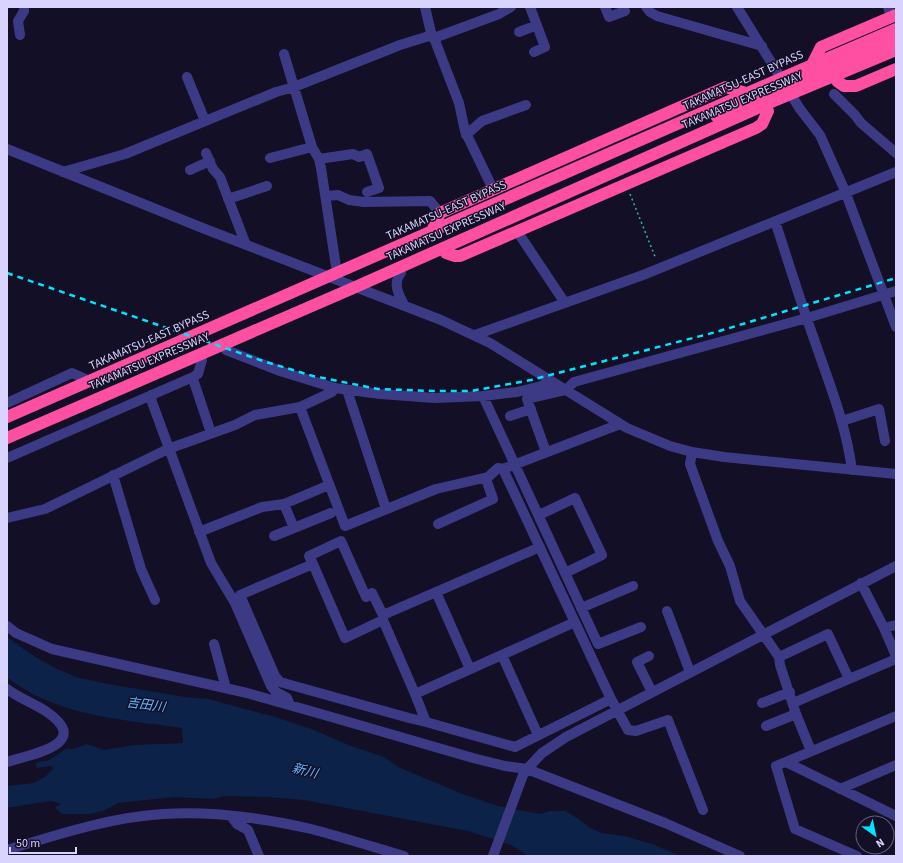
<svg xmlns="http://www.w3.org/2000/svg" width="903" height="863" font-family="'Source Sans 3','Noto Sans JP',sans-serif">
<style>
.water{fill:#0c2248}
.lines{fill:none;stroke-linecap:round;stroke-linejoin:round}
.path{stroke:#2fb8b0;stroke-width:1.5;stroke-dasharray:2 3;stroke-linecap:butt}
.minor{stroke:#3d3a85;stroke-width:10}
.highway{stroke:#ff4fa3;stroke-width:12}
.rail{stroke:#00e5ff;stroke-width:2.5;stroke-dasharray:6 5;stroke-linecap:butt}
.labels{text-anchor:middle;stroke-width:3;stroke-linejoin:round;paint-order:stroke}
.street-label{font-size:12px;fill:#d9d4ff;stroke:#130f26}
.water-label{font-size:13px;font-style:italic;fill:#62b6ff;stroke:#130f26}
</style>
<rect width="100%" height="100%" fill="#130f26"/>
<path class="water" d="M7,637l25,18 25,14 22,9 29,6 77,13 23,2 67,18 39,13 37,16 33,11 14,10 67,28 33,11 42,8 10,-3h15l12,7 13,10 12,5 23,3 30,9 25,11h-152l-17,-11 -43,-14 -164,-31 -37,-3 -43,-1 -10,3 -40,-2 -56,6 -15,8 -14,3h-27l-7,-7 6,-3 -10,-3 -44,7v-22l27,-3 12,-7 8,-8 -4,-2 -13,2 -1,-5 13,-3 18,-12 6,1 14,-5 17,6 31,-5 48,-2 -1,-15c-48,-7 -97,-10 -141,-30 -11,-5 -22,-12 -32,-19l-2,-1z"/>
<g class="lines">
<path class="path" d="M630,194l26,65"/>
<path class="minor" d="M425,7l7,30
M530,7l15,40 -11,5
M605,7l4,10 16,-6
M646,7l4,5 7,4 105,30
M737,7l63,102 20,26 25,56 51,136
M888,7l3,10
M519,32l18,-7
M20,35l-2,-14 6,-10v-4
M434,38l25,65 6,28 28,58
M284,54l28,93 7,12 2,9 16,105
M187,77l18,44
M834,94l21,21 6,8 35,30
M466,135l16,-14 44,-16
M7,149l198,80 236,91 49,23 137,85 43,18 22,6 32,5 172,17
M206,153l7,16 7,8 26,68
M270,158l42,-11
M319,159l34,-5 6,3 8,-3 12,34 -12,4
M190,170l20,-9
M63,172l62,-18 151,-62 18,-5 106,-42 29,-9 5,2 65,-24 12,-7
M326,196l12,-1 11,5 15,2 66,-1 10,12
M228,199l39,-13
M775,221c13,40 25,79 39,118 15,44 32,85 38,131
M517,231l48,72
M401,273c-9,10 -2,22 3,32
M475,335l168,-60 253,-103
M226,350l54,21 55,17 45,6 55,4 48,-2 34,-4 36,-9
M194,382l17,51
M347,390l39,119
M151,395l1,7 59,161 24,40 36,83 5,6 11,6 3,7
M483,396l115,248 43,-17
M7,403l65,-30 18,8
M300,407l32,-15 3,-4
M510,416l21,-7
M842,421l37,-12 6,32
M620,424l-117,45 108,230 17,31 8,1 32,-11 35,90
M546,452l-19,-53 39,-9 8,-8 233,-64 89,-27
M692,452l-2,12 28,77 12,25 10,35 39,56 1,8 16,49 15,37
M7,458l186,-81 5,-3 4,-14
M113,475l28,94 14,31
M284,504l10,24 37,-15
M539,515l36,-17 27,57 -37,18
M7,518l38,-9 123,-60 67,-24 20,-10 45,-8 45,119 91,-37 52,-12
M438,524l55,-25 -7,-20 12,-11 5,1
M199,532l63,-25 22,-3 45,-19
M274,536l20,-8
M540,547l-157,68v5l32,74 160,-72
M313,564l-4,-8 32,-15 25,56 6,-4 11,22
M861,583l23,45
M436,592l34,77
M581,608l52,-22
M667,611l23,61
M383,620l-38,18 -32,-74 -73,31 35,81 5,6 129,36 17,4
M896,625l-12,3 12,28
M7,626l9,7 36,16 195,44 81,23 145,42 32,8 22,3 138,54 75,33
M214,644l12,44
M502,655l36,80
M649,656l-12,6 15,30
M779,657l49,-23 21,45 -56,24
M849,679l47,-20
M7,689c13,10 27,14 40,23 46,32 -15,42 -40,50
M415,694l11,28 89,25 96,-48
M762,703l28,-11
M766,726l30,-12
M786,762l110,54
M840,789l56,-24
M231,816l6,8 11,6 11,26
M7,850c49,-15 104,-33 156,-36 49,-3 100,4 148,15 31,8 62,18 93,27
M493,856l30,-81 4,-6 15,-16 24,-16 330,-171
M857,856l-62,-27 -19,-63 120,-50"/>
<path class="highway" d="M812,65l9,-18 75,-32
M837,81l7,5h12l40,-17
M716,116l180,-77
M432,231l8,-18 286,-126 20,6
M446,253l9,3h5l296,-128 6,-4 6,-13
M7,417l775,-339 114,-49
M7,438l344,-149 418,-186 127,-53"/>
<path class="rail" d="M7,273l256,88 50,15 65,13 56,2h37l60,-11 185,-48 180,-54"/>
</g>
<g class="labels">
<g class="street-label">
<text transform="translate(743 80) rotate(-24)" y="4">TAKAMATSU-EAST BYPASS</text>
<text transform="translate(742 100) rotate(-23)" y="4">TAKAMATSU EXPRESSWAY</text>
<text transform="translate(446 210) rotate(-24)" y="4">TAKAMATSU-EAST BYPASS</text>
<text transform="translate(446 231) rotate(-24)" y="4">TAKAMATSU EXPRESSWAY</text>
<text transform="translate(149 340) rotate(-24)" y="4">TAKAMATSU-EAST BYPASS</text>
<text transform="translate(149 361) rotate(-23)" y="4">TAKAMATSU EXPRESSWAY</text>
</g>
<g class="water-label">
<text transform="translate(146 704) rotate(8)" y="5">吉田川</text>
<text transform="translate(305 770) rotate(15)" y="5">新川</text>
</g>
</g>
<rect width="903" height="863" fill="none" stroke="#d9d4ff" stroke-width="16"/>
<g transform="translate(875 835) rotate(147)"><circle r="19" fill="#130f26" stroke="#625e7d"/>
<path d="M0-3L7 15L0 10L-7 15Z" fill="#00e5ff"/>
<text y="-6" font-size="11" font-weight="bold" text-anchor="middle" fill="#d9d4ff">N</text>
</g>
<path d="M10 847v6h66v-6" fill="none" stroke="#d9d4ff" stroke-width="2"/>
<text x="16" y="847" font-size="12" fill="#d9d4ff" stroke="#130f26" stroke-width="3" paint-order="stroke">50 m</text>
</svg>
